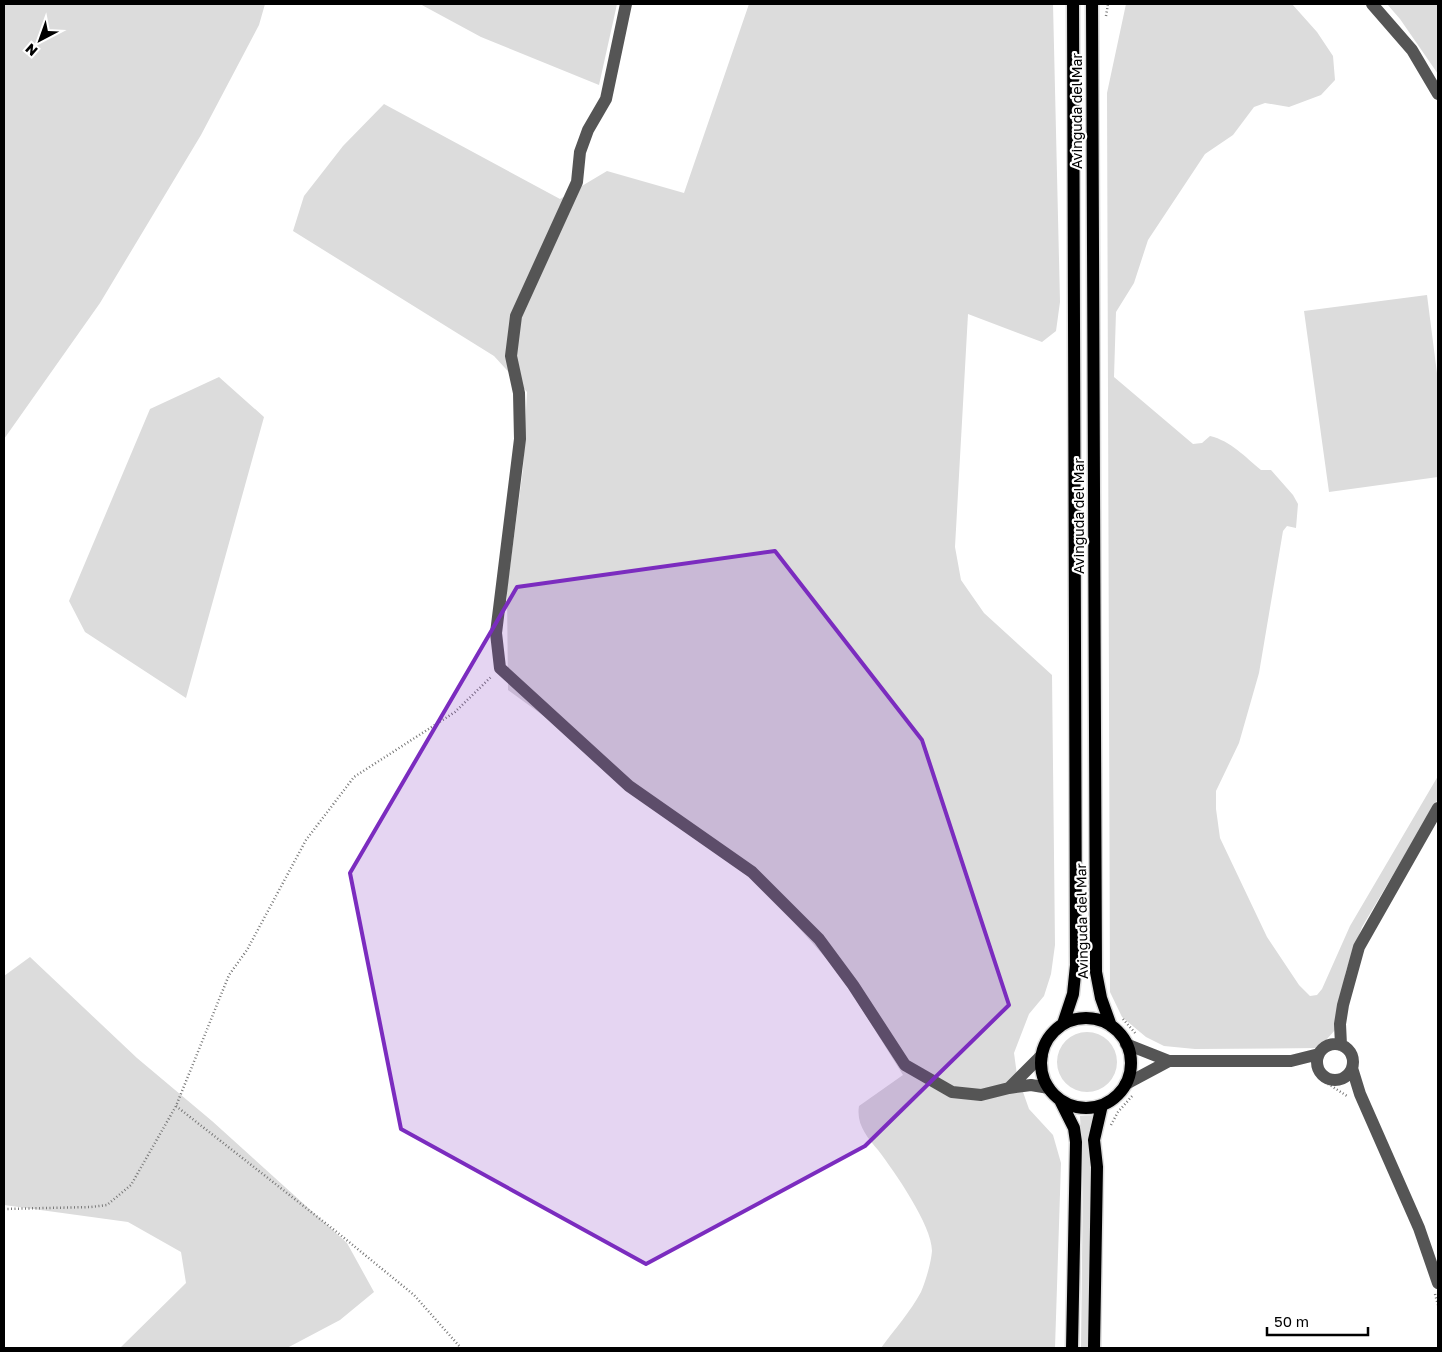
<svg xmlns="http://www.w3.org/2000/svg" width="1442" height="1352" font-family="'Golos Text',sans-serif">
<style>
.green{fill:#dcdcdc}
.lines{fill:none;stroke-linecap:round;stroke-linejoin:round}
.major-casing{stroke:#dbdbdb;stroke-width:15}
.path{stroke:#777;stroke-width:2.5;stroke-dasharray:1 2.5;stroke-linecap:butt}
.minor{stroke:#555;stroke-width:12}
.major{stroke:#000;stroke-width:12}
.marked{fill:#7b2cbf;fill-opacity:0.2;stroke:#7b2cbf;stroke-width:4;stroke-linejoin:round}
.labels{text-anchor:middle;stroke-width:4.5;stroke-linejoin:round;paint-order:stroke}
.street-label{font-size:14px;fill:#000;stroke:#fff}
</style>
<rect width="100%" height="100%" fill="#fff"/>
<path class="green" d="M4,4h261l-6,21 -58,110 -101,168 -96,136z
M420,4h197l-18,81 -118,-48z
M749,4h304l7,298 -4,29 -14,11 -74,-28 -13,233 6,33 23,33 68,62 3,270 -4,29 -7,22 -15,18 -15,39 3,22 12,34 24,26 8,28 -6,185h-174c13,-18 30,-37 40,-56 5,-12 10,-29 11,-41 0,-26 -38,-80 -54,-101 -11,-13 -22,-26 -19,-44l44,-31 -63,-101 -83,-93 -165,-130 -84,-61 -1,-101 16,-120 4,-77 -33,-36 -201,-125 11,-35 39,-50 41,-42 176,95 47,-28 77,22z
M1126,4h166l25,28 16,24 2,24 -14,15 -32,12 -24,-4 -11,4 -21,28 -28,19 -57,86 -14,43 -18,29 -2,65 79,67 9,-1 8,-7c21,5 35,21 51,34h10l22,25 5,9 -2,24 -9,-2 -4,5 -24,142 -20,70 -23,48v18l4,29 47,99 32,48 11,11 7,-1 5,-6 28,-63 88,-150v23l-76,128 -16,44 -11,59 -16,18 -124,1 -31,-3 -18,-9 -24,-20 -12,-25 -3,-899z
M1387,4h51v70l-38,-55z
M1427,295l11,86v96l-109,15 -25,-181z
M219,377l45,40 -78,281 -101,-66 -16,-31 81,-192z
M30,957l107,101 75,63 135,122 27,49 -34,28 -53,28h-167l66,-65 -5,-31 -53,-30 -124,-17v-229z
M1057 1062a30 30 0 1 1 60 0a30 30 0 1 1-60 0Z
M1096,1115l-5,59 -2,174h-8l2,-178 -3,-54z"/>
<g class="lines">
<g class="major-casing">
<path id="major" d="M1092,4l4,968 5,26 10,28
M1041 1063a45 45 0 1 1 90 0a45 45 0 1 1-90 0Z
M1063,1024l10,-30 3,-29 -3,-961
M1060,1100l14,28 2,14 -4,206
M1094,1348l3,-181 -3,-27 8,-35"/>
</g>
<path class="path" d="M1106,16l2,-12
M1123,1019l13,15
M1316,1067l9,15 22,14
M176,1106l162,127 76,62 47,53
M1111,1125l7,-13 15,-17
M4,1209l87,-2 16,-2 24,-20 45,-79 53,-131 18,-25 59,-110 48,-63 101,-65 37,-36
M1435,1294l3,11"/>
<path class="minor" d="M626,4l-20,95 -18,31 -8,22 -3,30 -61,134 -5,40 8,37 1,46 -24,194 4,35 129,118 123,86 67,67 34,46 52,80 47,27 29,3 28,-7 22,-3 18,3
M1372,4l40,46 26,44
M1126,1044l43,17
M1317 1062a18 18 0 1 1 36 0a18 18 0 1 1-36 0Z
M1341,1045l-1,-21 3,-19 16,-58 79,-139
M1352,1068l8,26 59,134 19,55
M1126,1084l43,-23h122l28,-7
M1009,1088l33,-33"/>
<use href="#major" class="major"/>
</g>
<path class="marked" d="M775,551l147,189 87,265 -144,141 -219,118 -245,-135 -51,-256 167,-286z"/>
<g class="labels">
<g class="street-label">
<text transform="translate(1077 111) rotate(-90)" y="5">Avinguda del Mar</text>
<text transform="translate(1079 516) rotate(-90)" y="5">Avinguda del Mar</text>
<text transform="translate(1082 921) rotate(-91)" y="5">Avinguda del Mar</text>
</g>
</g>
<rect width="1442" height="1352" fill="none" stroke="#000000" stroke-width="10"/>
<g transform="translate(40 40) rotate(221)" stroke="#ffffff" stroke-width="4" paint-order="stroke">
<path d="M0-4L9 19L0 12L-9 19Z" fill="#000000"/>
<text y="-8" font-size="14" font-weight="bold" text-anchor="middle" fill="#000000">N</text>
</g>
<path d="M1267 1327v8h101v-8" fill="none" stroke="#000000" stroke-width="2.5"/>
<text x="1274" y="1327" font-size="15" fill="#000000" stroke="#ffffff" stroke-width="4" paint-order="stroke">50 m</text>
</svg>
